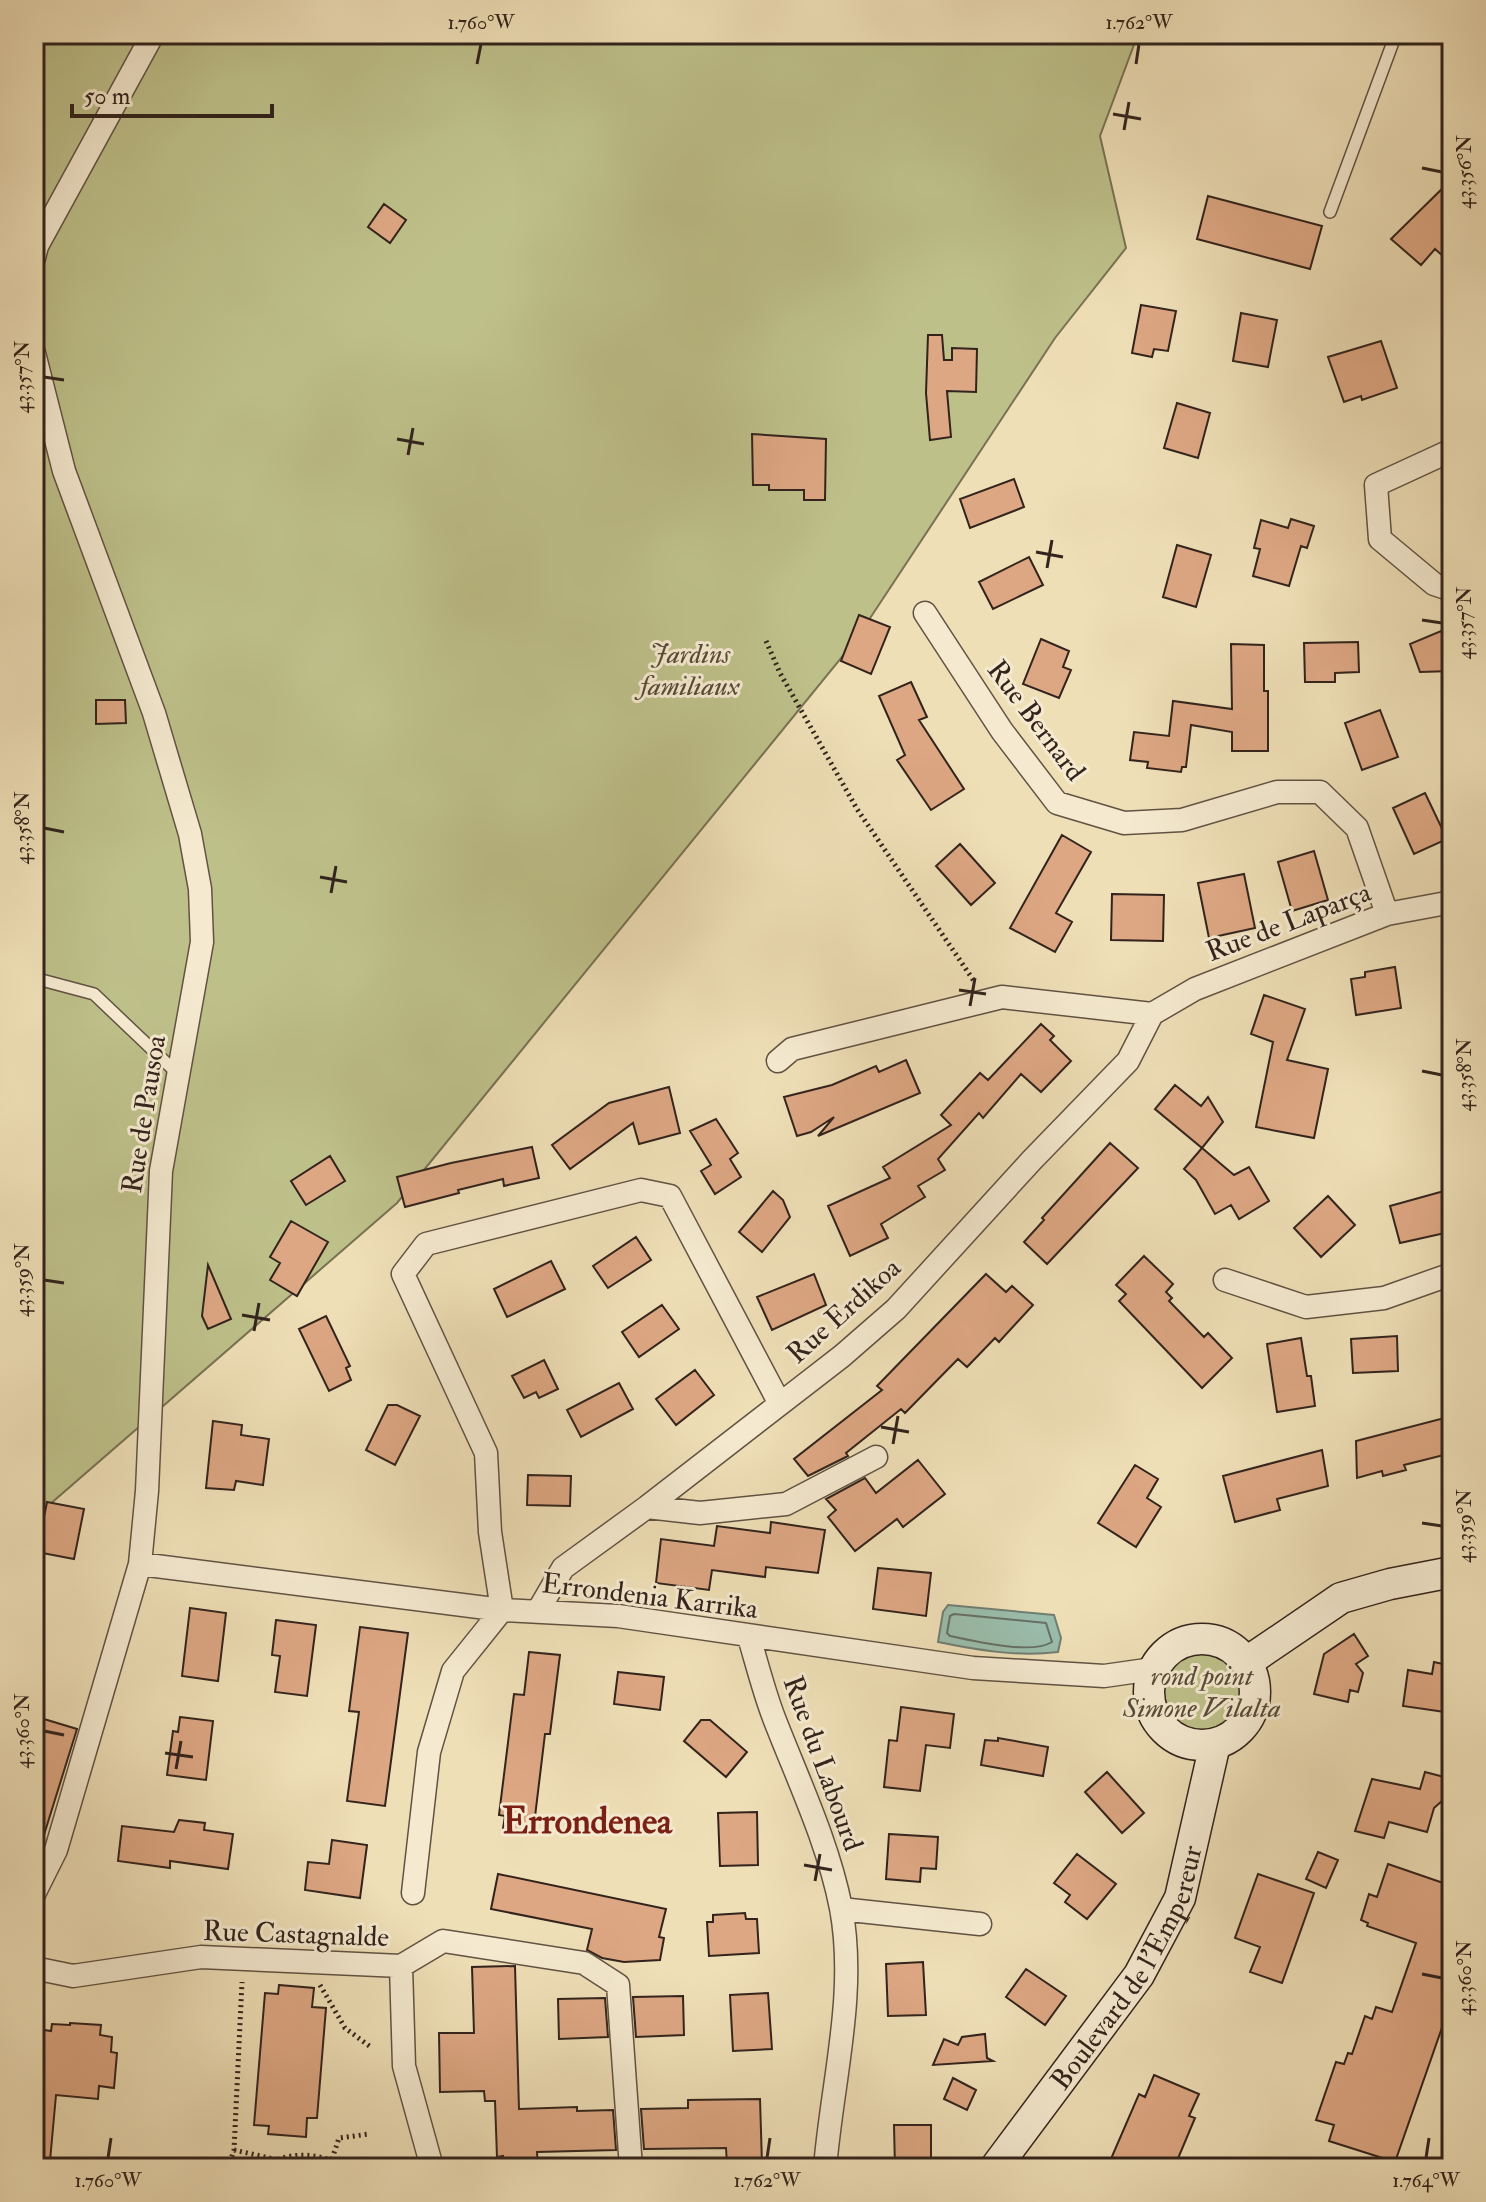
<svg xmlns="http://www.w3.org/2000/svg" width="1486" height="2202" font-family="'IM FELL Double Pica',serif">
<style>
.green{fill:#bec08a;stroke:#787253;stroke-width:2}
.water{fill:#9abdab;stroke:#707f72;stroke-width:2}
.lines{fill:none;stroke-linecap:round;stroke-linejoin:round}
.shore{stroke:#667064;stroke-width:2}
.building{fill:#dda783;stroke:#32231c;stroke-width:2}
.service-casing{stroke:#615243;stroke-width:14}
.minor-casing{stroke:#615243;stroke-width:25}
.secondary-casing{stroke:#32231c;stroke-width:33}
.path{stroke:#32231c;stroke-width:5;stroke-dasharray:2 4;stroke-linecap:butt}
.service{stroke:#f5ead0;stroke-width:11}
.minor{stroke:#f5ead0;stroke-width:22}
.secondary{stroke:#f5ead0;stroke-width:30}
.ticks{fill:none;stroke:#32231c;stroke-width:3}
.labels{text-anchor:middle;stroke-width:6;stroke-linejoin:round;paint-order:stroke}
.park-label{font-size:28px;font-style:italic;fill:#554a38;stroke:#f5ead0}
.street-label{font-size:28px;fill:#32231c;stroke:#f5ead0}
.district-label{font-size:36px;font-weight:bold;fill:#7a1f14;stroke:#f5ead0}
.neatline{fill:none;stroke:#32231c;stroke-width:3}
.ticks-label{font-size:20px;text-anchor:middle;fill:#32231c}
</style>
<rect width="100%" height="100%" fill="#efdfb7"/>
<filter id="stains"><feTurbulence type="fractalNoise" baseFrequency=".0025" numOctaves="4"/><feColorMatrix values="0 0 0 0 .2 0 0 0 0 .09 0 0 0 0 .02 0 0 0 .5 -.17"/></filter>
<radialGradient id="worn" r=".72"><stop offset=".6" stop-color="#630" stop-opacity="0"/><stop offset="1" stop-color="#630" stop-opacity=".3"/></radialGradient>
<path class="green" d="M34,34h1104l-38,102 26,112 -71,90 -200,303 -458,562 -363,315z
M1149 1692a53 53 0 1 1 106 0a53 53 0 1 1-106 0Z"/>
<path class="water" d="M948,1605l106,10 7,23 -3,14c-41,5 -80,-2 -120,-10l5,-30z"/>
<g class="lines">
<path class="shore" d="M954,1614l92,9 6,19c-21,13 -77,-1 -102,-6l-3,-3 3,-17z"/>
</g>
<path class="building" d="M1452,179v85l-17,-15 -14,16 -30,-26z
M1208,196l114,30 -12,43 -113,-30z
M384,204l22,16 -16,23 -22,-16z
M1141,305l35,6 -8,40 -14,-2 -2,8 -20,-4z
M1241,313l36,7 -9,47 -35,-6z
M928,335h14l2,25h8v-12l25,1 -1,43 -29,-1 4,46 -21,3 -4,-47z
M1381,341l16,47 -35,12 -1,-4 -17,6 -16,-45z
M1177,403l33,10 -12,45 -34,-10z
M752,434l74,5 -1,61h-21v-10h-35v-5h-16z
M1014,479l10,28 -54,21 -10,-29z
M1291,519l23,7 -7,22 -6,-2 -12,40 -36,-10 7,-27 -6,-1 7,-28 27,8z
M1177,545l34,10 -15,52 -33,-10z
M1029,557l14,28 -50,24 -14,-27z
M859,615l31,12 -19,47 -30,-13z
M1441,631l11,28v12l-32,1 -10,-28z
M1041,639l28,12 -6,16 8,3 -12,28 -36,-14z
M1358,642l1,30 -24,1v9h-30l-1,-39z
M1231,644l33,1v46h4v60h-36v-19l-41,-7 -5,42h-4l-1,5 -34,-4 1,-6 -18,-2 4,-28 35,4 4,-35 59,8z
M911,682l16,35 -8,3 45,69 -33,21 -34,-50 8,-5 -26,-59z
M96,700h29l1,23 -30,1z
M1380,710l18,47 -36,13 -17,-47z
M1425,793l22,46 -33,15 -21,-46z
M1062,835l29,17 -35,61 16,9 -17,30 -45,-24z
M960,844l35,39 -24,22 -35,-39z
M1314,851l14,49 -36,11 -14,-49z
M1244,874l11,54 -46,10 -11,-55z
M1112,894l52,1 -1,46 -52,-1z
M1395,967l6,41 -45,7 -5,-36 14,-2v-5z
M1264,995l41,14 -18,51 41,9 -14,69 -58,-11 17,-85 -22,-8z
M1041,1024l13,12 -4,4 21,21 -30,31 -20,-18 -38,44 -4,-5 -41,46 7,11 -27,16 7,11 -44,27 7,14 -38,18 -22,-50 62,-28 -7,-11 68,-42 -10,-10 39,-42 8,7z
M906,1060l14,33 -102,43 16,-19 -23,15 -14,4 -13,-39 48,-12 44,-19 3,6z
M1175,1085l26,21 7,-9 15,25 -21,26 -47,-39z
M669,1087l11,46 -41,11 -6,-21 -63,46 -18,-24 57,-42z
M716,1119l22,34 -8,6 11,18 -26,17 -14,-23 10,-6 -21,-34z
M1110,1143l28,25 -91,96 -23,-22 20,-22 -2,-2z
M532,1147l7,31 -35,8 -1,-7 -45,11 1,3 -54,14 -8,-30 54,-14z
M1202,1148l32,27 15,-8 20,34 -30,18 -8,-14 -16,9 -19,-34 -12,-11z
M330,1156l15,25 -39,24 -15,-24z
M773,1191l10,9 7,17 -28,35 -23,-20z
M1444,1191l8,34 -9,3 2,5 -45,10 -10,-37z
M1328,1196l27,29 -34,32 -27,-29z
M291,1221l37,21 -31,54 -27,-16 10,-17 -10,-6z
M636,1237l15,23 -43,28 -15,-22z
M1144,1256l29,28 -7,8 6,6 -3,3 35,36 4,-4 24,25 -30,30 -83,-87 7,-7 -10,-9z
M551,1261l14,28 -58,28 -13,-28z
M208,1265l23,54 -23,10 -6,-13z
M814,1274l12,31 -54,25 -15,-33z
M986,1274l20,18 6,-6 21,19 -34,37 -4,-4 -28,29 -9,-8 -53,54 -4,-4 -55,44 2,3 -40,20 -14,-17 88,-69 -5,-4z
M662,1305l17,24 -40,28 -17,-25z
M326,1316l24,50 -4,2 5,12 -22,11 -30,-62z
M1397,1336l1,35 -45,2 -2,-34z
M1301,1338l6,38h4l4,30 -38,6 -10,-68z
M544,1360l14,29 -19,9 -3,-6 -12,6 -12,-22z
M695,1370l19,25 -38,30 -20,-26z
M619,1383l14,26 -52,28 -14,-27z
M388,1405h9l23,11 -25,49 -29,-15z
M1452,1416v37l-48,12 2,5 -23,6 -1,-5 -25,7 -1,-37z
M213,1421l29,4 -1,10 28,4 -6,46 -27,-4 -2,9 -28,-2z
M1322,1450l6,36 -51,13 3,11 -45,12 -12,-46z
M918,1460l27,34 -42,33 -6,-8 -42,32 -27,-34 8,-7 -10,-11 39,-21 11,15z
M1135,1465l23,14 -11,19 14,9 -25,40 -38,-24z
M528,1475l43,1 -1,30 -43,-1z
M47,1502l37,7 -10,50 -37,-7z
M771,1522l54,8 -7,43 -52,-6 -1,10 -53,-7 -3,20 -53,-7 5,-44 53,7 3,-20 53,7z
M878,1568l53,5 -5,43 -53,-7z
M190,1608l36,5 -8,68 -36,-5z
M276,1620l40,5 -9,71 -32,-4 5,-36 -8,-1z
M360,1627l48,6 -23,173 -38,-5 12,-89 -10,-1z
M1354,1634l14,22 -12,8 7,9 -5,19 -8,-2 -2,12 -34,-8 10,-40z
M529,1652l31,3 -10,79h-5l-12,99 -30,-4 2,-13 -6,-1 15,-121 10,1z
M1434,1662l18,4v47l-49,-7 5,-36 24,4z
M618,1672l46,5 -4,33 -46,-6z
M901,1707l53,7 -4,34 -24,-3 -6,46 -36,-4 5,-47 8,1z
M34,1716l43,13 -39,125h-4z
M180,1717l33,4 -7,59 -39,-5 6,-44 5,1z
M701,1720h9l37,32 -21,25 -42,-36z
M998,1738l50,9 -5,29 -62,-11 4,-25 13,1z
M1107,1772l37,41 -22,20 -37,-41z
M1425,1772l27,7v13l-18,16 -7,24 -38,-10 -5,16 -29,-7 17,-52 48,10z
M757,1812l1,53 -38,1 -2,-53z
M179,1820l26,3 -1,7 29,4 -5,35 -58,-8v7l-52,-7 4,-35 52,6z
M889,1834l49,3 -2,32 -15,-1 -1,14 -34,-3z
M332,1840l35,5 -7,53 -55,-8 3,-28 21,2z
M1318,1852l20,8 -12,28 -20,-9z
M1077,1854l39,30 -29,35 -22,-17 5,-7 -16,-12z
M1388,1864l64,22v113l-57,163 -66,-21 5,-16 -18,-5 20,-58 8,2 4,-11 4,1 13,-38 7,3 4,-12 16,5 24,-69 -49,-17 1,-3 -7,-3 8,-26 8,3z
M498,1874l168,35 -7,28 5,1 -4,22 -36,2 -22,-4 -15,-8 5,-21 -101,-20z
M1258,1874l56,19 -32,90 -32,-11 10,-25 -25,-9z
M745,1913l1,6h11l2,34 -50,3 -2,-34h6v-7z
M923,1962l3,53 -38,1 -2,-52z
M515,1966l4,143 58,-2v4l36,-1 3,40 -79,2 1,16h-34l-1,-12 -6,1 -2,-56h-10l-1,-10 -44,1 -1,-59h35l-2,-66z
M1026,1969l40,27 -21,29 -39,-28z
M279,1985l35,3 -2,19 14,1 -9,110h-10l-1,19 -38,-3 1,-8 -15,-1 11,-132 13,1z
M768,1993l4,56 -39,2 -3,-56z
M683,1996l1,39 -48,2 -3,-40z
M605,1998l3,39 -49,2 -1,-40z
M70,2023l31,2 -1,10 12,2 -1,15 6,1 -3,35 -15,-2 -1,13 -42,-4 -6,66h-16v-89l6,1 4,-43 7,1 1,-7 18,1z
M985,2034l2,24 6,3 -60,4 11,-26 14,6 4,-8z
M1154,2075l45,19 -10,22 6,2 -21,50h-67l32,-74 6,3z
M953,2078l23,12 -9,20 -23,-11z
M760,2099l2,65h-6l1,4h-27v-3h-3l-1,-17 -82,1 -3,-40 47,-1v-8z
M894,2125h37v43h-36z"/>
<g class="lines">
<g class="service-casing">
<path id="service" d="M1330,212l66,-178
M34,978l60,16 84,80"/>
</g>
<g class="minor-casing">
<path id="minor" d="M34,258l3,-12 116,-212
M34,353l30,118 90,242 36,121 10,55 2,53 -41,229 -14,320 -7,73 -84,286 -22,44
M1452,450l-76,35 4,54 54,45 18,6
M925,613l77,118 55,72 67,20 58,-3 95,-28h43l37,36 30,86
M1152,1014l43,-25 192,-75 65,-12
M778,1061l14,-12 210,-52 150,17
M1225,1280l81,27 78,-9 68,-24
M647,1507l53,6 86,-9 90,-47
M140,1564l362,46 116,6 355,52 131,8 49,-7
M538,1611l25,-43 84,-61 195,-151 54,-47 136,-149 96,-99 24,-47
M749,1637c8,27 15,55 25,81 24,62 54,124 67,190 16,86 -9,174 -16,260
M413,1893l16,-141 24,-81 49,-61 -12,-78 -4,-79 -83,-179 23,-30 215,-54 29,6 110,208
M841,1909l139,15
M401,1966l42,-25 141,22 34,22 13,183
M34,1968l39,8 128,-19 200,9 3,100 26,94 -1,8"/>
</g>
<g class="secondary-casing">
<g id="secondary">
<circle cx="1202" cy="1692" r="53"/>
<path d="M1247,1662l94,-64 49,-14 62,-12"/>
<path id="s1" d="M995,2168l144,-193 41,-77 35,-154"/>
</g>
</g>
<path class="path" d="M766,641l14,32 77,136 117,172
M320,1985l25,43 27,20
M234,2150l40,9
M332,2159l7,-21 30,-4
M228,2168l6,-18 8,-168
M262,2168c26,-19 60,-15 86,0"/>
<use href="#service" class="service"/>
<use href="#minor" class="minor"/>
<use href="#secondary" class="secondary"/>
</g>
<path class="ticks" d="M477,64l4,-20M1136,64l3,-20M1113,114l28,5M1124,130l5,-28M1422,168l20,4M44,377l20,3M397,439l27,5M408,455l5,-27M1036,552l27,5M1047,568l5,-28M1422,620l20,3M44,828l20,4M320,877l27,5M331,893l5,-27M959,990l27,4M970,1006l5,-28M1422,1071l20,4M44,1280l20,3M242,1315l28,5M254,1331l5,-28M881,1427l28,5M893,1444l5,-28M1422,1523l20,3M44,1731l20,4M165,1753l28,4M176,1769l5,-28M804,1865l28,5M815,1881l5,-27M1422,1974l20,4M108,2158l3,-20M767,2158l3,-20M1426,2158l3,-20"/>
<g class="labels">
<g class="park-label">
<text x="690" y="663">Jardins<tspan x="690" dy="32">familiaux</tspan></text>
<text x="1202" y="1685">rond point<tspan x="1202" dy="32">Simone Vilalta</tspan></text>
</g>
<g class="street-label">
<text transform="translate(1037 720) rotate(53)" y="10">Rue Bernard</text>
<text transform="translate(1288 921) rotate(-21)" y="10">Rue de Laparça</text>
<text transform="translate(143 1114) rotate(-81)" y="10">Rue de Pausoa</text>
<text transform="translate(843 1310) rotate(-42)" y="10">Rue Erdikoa</text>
<text transform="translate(650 1595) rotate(7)" y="10">Errondenia Karrika</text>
<text transform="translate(824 1763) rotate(70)" y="10">Rue du Labourd</text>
<text transform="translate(296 1933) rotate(2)" y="10">Rue Castagnalde</text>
<text dy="10" stroke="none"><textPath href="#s1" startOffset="242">Boulevard de l'Empereur</textPath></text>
</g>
<g class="district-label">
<text x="587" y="1833">Errondenea</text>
</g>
</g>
<rect width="1486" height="2202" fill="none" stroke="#efdfb7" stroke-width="88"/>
<path d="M72 104v12h200v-12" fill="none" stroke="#32231c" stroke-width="4"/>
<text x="84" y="104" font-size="24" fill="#32231c" stroke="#f5ead0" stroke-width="6" paint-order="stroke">50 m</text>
<rect x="44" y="44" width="1398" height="2114" class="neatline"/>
<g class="ticks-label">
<text x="481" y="29">1.760°W</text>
<text x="1139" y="29">1.762°W</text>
<text transform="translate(1464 172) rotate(-90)" y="7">43.356°N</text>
<text transform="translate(22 377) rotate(-90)" y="7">43.357°N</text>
<text transform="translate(1464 623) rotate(-90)" y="7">43.357°N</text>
<text transform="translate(22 828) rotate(-90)" y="7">43.358°N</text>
<text transform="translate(1464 1075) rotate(-90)" y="7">43.358°N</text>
<text transform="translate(22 1280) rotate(-90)" y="7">43.359°N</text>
<text transform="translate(1464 1526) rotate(-90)" y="7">43.359°N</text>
<text transform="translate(22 1731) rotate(-90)" y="7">43.360°N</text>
<text transform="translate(1464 1978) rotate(-90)" y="7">43.360°N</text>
<text x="108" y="2187">1.760°W</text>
<text x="767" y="2187">1.762°W</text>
<text x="1426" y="2187">1.764°W</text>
</g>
<rect width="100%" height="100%" filter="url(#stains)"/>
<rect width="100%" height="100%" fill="url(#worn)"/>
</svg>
